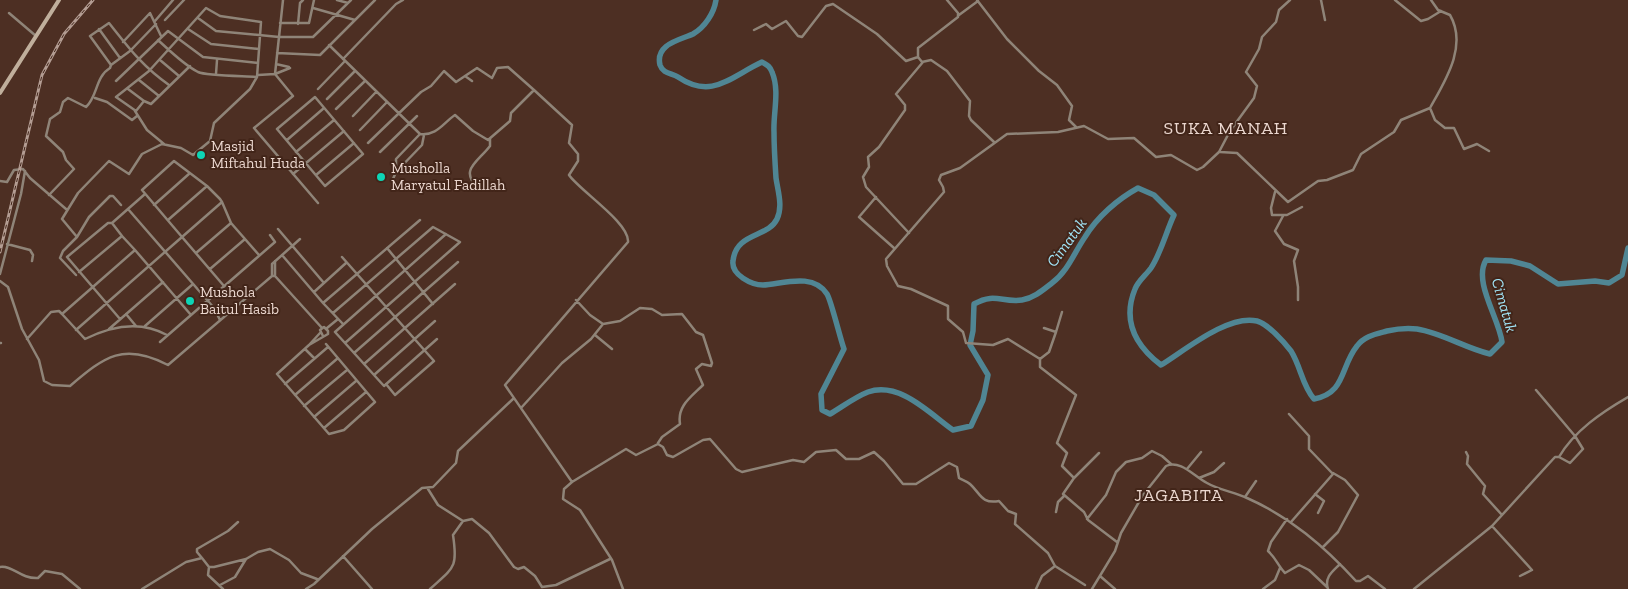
<svg xmlns="http://www.w3.org/2000/svg" width="1628" height="589" font-family="'Zilla Slab',serif">
<style>
.lines{fill:none;stroke-linecap:round;stroke-linejoin:round}
.river{stroke:#508694;stroke-width:5.5}
.minor{stroke:#8f8478;stroke-width:2.5}
.secondary{stroke:#c0af9c;stroke-width:4}
.rail-casing{stroke:#b49d93;stroke-width:3}
.rail{stroke:#422519;stroke-width:1;stroke-dasharray:4;stroke-linecap:butt}
.poi-dot{fill:#0dd5b5;stroke:#422519;stroke-width:2}
.labels{text-anchor:middle;stroke-width:4;stroke-linejoin:round;paint-order:stroke}
.poi-label{font-size:15px;fill:#ebd7cf;stroke:#422519;text-anchor:start}
.water-label{font-size:16px;font-style:italic;fill:#a3e7fa;stroke:#422519}
.quarter-label{font-size:18px;letter-spacing:1px;fill:#ebd7cf;stroke:#422519}
</style>
<rect width="100%" height="100%" fill="#4d2f23"/>
<g class="lines">
<path class="river" d="M716,0c-2,13 -11,27 -23,34 -13,6 -38,10 -33,31 3,9 12,8 18,12 34,23 52,0 84,-15 5,3 8,4 10,10 8,19 1,41 2,60 0,16 1,31 2,46 2,14 7,28 1,41 -9,19 -41,13 -44,42 -2,14 19,24 30,24 19,-1 50,-13 64,9 4,6 13,44 17,55l-23,45 1,16 8,4c12,-7 25,-17 38,-22 32,-11 62,22 85,38l18,-4 12,-26 5,-25 -18,-30 3,-14 1,-27c21,-12 28,-1 48,-4 12,-2 21,-10 30,-17 16,-12 22,-30 33,-46 12,-20 33,-38 53,-49l16,7 20,20c-8,17 -13,38 -23,53 -5,7 -13,13 -16,21 -13,32 1,57 26,76 23,-14 67,-51 96,-44 11,3 27,21 34,30 10,16 11,34 23,48 32,-6 26,-32 43,-53 7,-10 19,-12 30,-15 9,-2 22,-3 30,-2 25,4 48,19 73,25l12,-12c-3,-24 -29,-60 -16,-82l25,1 19,5 28,18 37,-3 14,2 13,-8 6,-27"/>
<path class="minor" d="M337,0l11,3
M947,0l11,13v4l-40,31v9l4,5 9,-2 16,11 23,30 -1,15 2,4 23,22
M977,0l30,39 32,32 18,14 15,21 -3,14 7,7
M1321,0l4,20
M1395,0l26,21 7,-2 13,-8
M313,8l42,12
M9,13l27,23
M959,15l19,-14
M198,18l18,13 63,6h34l38,-37
M165,20l19,-20
M155,21l18,-21
M280,23h29l5,-23
M156,24l-26,27 -19,14 -21,-29 19,-13c20,25 33,43 60,62
M298,24l2,-21 3,-3
M99,29l21,29
M188,29l23,15 48,5
M754,30l12,-6 6,5 14,-8 12,15 4,1 24,-31 7,-2 44,30 29,27 12,-4
M158,40c12,11 26,25 40,32 9,4 47,4 59,5l4,-55 -41,-6 -14,-8 -57,63 -33,26 20,14 8,-10 7,3 39,-38
M123,42l27,-29 11,23
M329,45l91,89
M277,53l43,2 55,-55
M343,59l53,-55 7,-4
M160,60l19,16
M276,64l13,3
M290,68l-15,6 18,22 -39,32 64,75
M216,74l1,-14
M258,75l17,-1 8,-74
M465,76l12,-8 15,10 5,-10 11,-1 26,23
M139,80l20,16
M116,81l52,-50 35,26 55,6
M128,89l16,12
M318,89l27,-28
M315,97l48,57 -38,32 -48,-57z
M95,98l12,4 25,18 5,-4
M327,99l28,-28
M1430,108l5,12 10,8h9l10,21 13,-5 12,7
M336,109l29,-28
M135,111l12,19 17,14
M353,116l23,-24
M360,130l27,-28
M287,140l37,-32
M368,143l53,-51 10,-6 13,-15 12,11 9,-6 7,5
M296,152l38,-32
M380,152l37,-36
M1220,152l17,1 51,49 30,-21 9,-1 26,-10 8,-16 33,-22 7,-12 29,-12c15,-27 38,-62 20,-93l-12,-5 -7,-10
M396,172l26,-27 2,-10
M293,174l51,-43
M316,175l38,-32
M393,179l3,-7v-13l24,-25c17,2 23,-11 35,-19l18,16 15,9 22,-19 1,-8 23,-23 38,35 -3,18 9,11v7l-9,14c10,15 61,48 59,67l-123,143 67,97 -8,7 -1,10 17,11 32,50 11,29
M0,181l7,1 7,-12 9,-1 7,9 36,31
M479,189c-21,-19 -1,-27 11,-43v-7
M1275,192l-4,16 1,7h15l15,-8
M49,195l25,-26 -8,-9 -3,-8 -17,-16 4,-17 10,-7 3,-10 5,-4 18,9c12,-11 9,-30 24,-39l1,-3
M876,197l-17,20 35,31
M222,202l-40,35 -40,-47 32,-29 33,25 13,13 2,3 9,21 28,32
M154,205l36,-32
M128,209l86,99 6,12
M1283,216l-8,15 9,13 14,6 -4,11 4,26v13
M168,220l39,-34
M112,223h-4l-41,34 53,62
M278,229l46,54
M909,233l-43,-46 -3,-10 6,-10 -1,-10 11,-10 26,-37v-5l-9,-11 27,-32
M122,236l-10,-13 33,-29
M77,237l12,-20 21,-21h3l8,9
M7,244l23,6 3,5 -1,6
M387,248l46,56
M196,253l35,-30
M282,255l41,48
M342,257l92,104 -39,34 -9,-11
M275,261v15l47,52
M210,269l35,-30
M79,272l43,-36 13,14
M0,274l21,-80 4,-23
M76,275l-16,-17 3,-7 14,-14 -15,-18 16,-26 31,-32 20,13 13,-20 20,-10 19,4 12,7 17,-14 4,-18 36,-34 7,-12
M272,276v-12l28,-25
M0,281l8,6 14,42 17,31 5,21 8,4 18,1c35,-30 54,-44 98,-21l104,-89h3
M314,292l32,-29
M576,300l14,15 13,9
M214,308l11,7
M333,313l100,-86 27,15 -115,101
M126,314l10,12
M343,324l-20,-21 97,-83
M145,326l48,-42
M327,328l11,-9
M109,329l54,-47
M76,330l106,-93 42,49
M1056,332l6,-20
M167,335c-27,-15 -56,-9 -82,4l-23,-25 73,-64 56,65
M595,335l17,14
M323,336l-3,-6 4,-3 4,4v3l-19,11 -32,29 52,60 15,-4 31,-28 -49,-58
M27,339l24,-27 8,-1 3,3
M437,339l-53,47 -49,-54 111,-98
M160,342l115,-100 -5,-7
M0,343h1
M309,345l11,-12
M305,349l9,9
M354,353l104,-91
M1040,359l9,-7 7,-20 -12,-4
M364,364l91,-80
M374,375l61,-54
M285,384l43,-37
M1536,390l39,46 8,13 -13,14 -11,-6
M295,395l43,-37
M304,406l43,-36
M521,408l41,-45 29,-24 12,-15 17,-3 20,-13 12,1 10,6 20,-1 14,18 7,3 9,28 -1,3 -9,-2 -6,5 7,16c-12,12 -26,21 -23,39l-18,13 -4,6
M1289,414l20,22v13l24,25 -42,48
M314,417l42,-36
M324,428l42,-36
M1466,452l2,4 -1,8 18,22 -2,8 19,21
M1187,469l14,-17
M1074,478l25,-25
M1199,478l15,-6 10,-9
M572,482l54,-33 10,6 22,-11 5,3 4,8 6,2 30,-17 7,-1 26,30 6,3 51,-12 11,2 12,-10 20,-2 10,9h13l15,-7 10,9 19,23h13l33,-21 8,4 2,11c3,2 8,3 11,6 11,10 11,20 29,17l9,10 8,3 -1,10 33,29 7,13
M428,489l10,16 25,16
M1315,494l9,7 -6,12
M1245,497l11,-16
M1056,512l2,-10 6,-6
M1087,519l19,-24 10,-23 10,-10 16,-4 10,-7 10,5 9,8
M1287,519l-16,23 -3,9c8,7 10,15 17,22l14,-8 10,5 18,17
M1492,526l40,44 -12,6
M1117,542l-29,-22 -4,-8 -21,-18 11,-16 -12,-12 5,-13 -10,-10 19,-48 -36,-28v-8l-32,-20 -15,6 -27,-2 -3,-11 -15,-13v-13l-37,-17 -13,-3 -11,-20 -1,-7 58,-67 -1,-5 -4,-7 2,-5 19,-7 47,-34 51,-2 26,-6 24,13 26,-1 22,19 15,-2 26,15 6,-3 16,-15 11,-21 24,-33 3,-12 -11,-14 13,-23 3,-12 14,-15 3,-12 11,-10
M1323,547l15,-15 20,-37 -13,-15 -12,-7
M343,556l29,33
M202,558l-5,-6v-3l31,-18 10,-9
M0,567c13,-2 20,12 38,11l7,-7 17,3 18,15
M209,567l-1,8 15,14
M1100,576l15,13
M220,585l15,-8 11,-18
M142,589l44,-27 16,-4 7,9h5l32,-8 12,-7 12,-3 19,11 12,13 16,6
M306,589l8,-5 58,-55 50,-41 11,-1 23,-24 2,-12 56,-53
M430,589c24,-22 28,-21 23,-54l10,-14 9,-2 17,14 25,34 4,2 6,-2 11,9 7,11 14,-2 54,-26
M1036,589l6,-13 13,-10 30,19
M1092,589l23,-38 6,-18 22,-38 23,-29c14,-7 29,11 41,17 12,7 27,9 40,15 43,19 77,48 109,83h4l8,-5 17,13
M1263,589l12,-9 5,-12
M1328,589c-4,-12 5,-18 12,-25
M1414,589l78,-63 63,-69h4c15,-26 43,-45 69,-60"/>
<path class="secondary" d="M0,93l59,-93"/>
<g class="rail-casing">
<path id="rail" d="M0,252l42,-177 22,-41 29,-34"/>
</g>
<use href="#rail" class="rail"/>
</g>
<g class="poi-dot">
<circle cx="201" cy="155" r="5"/>
<circle cx="381" cy="177" r="5"/>
<circle cx="190" cy="301" r="5"/>
</g>
<g class="labels">
<g class="poi-label">
<text x="211" y="151">Masjid<tspan x="211" dy="17">Miftahul Huda</tspan></text>
<text x="391" y="173">Musholla<tspan x="391" dy="17">Maryatul Fadillah</tspan></text>
<text x="200" y="297">Mushola<tspan x="200" dy="17">Baitul Hasib</tspan></text>
</g>
<g class="water-label">
<text transform="translate(1066 242) rotate(-54)" y="6">Cimatuk</text>
<text transform="translate(1505 305) rotate(74)" y="6">Cimatuk</text>
</g>
<g class="quarter-label">
<text x="1226" y="134">SUKA MANAH</text>
<text x="1179" y="501">JAGABITA</text>
</g>
</g>
</svg>
